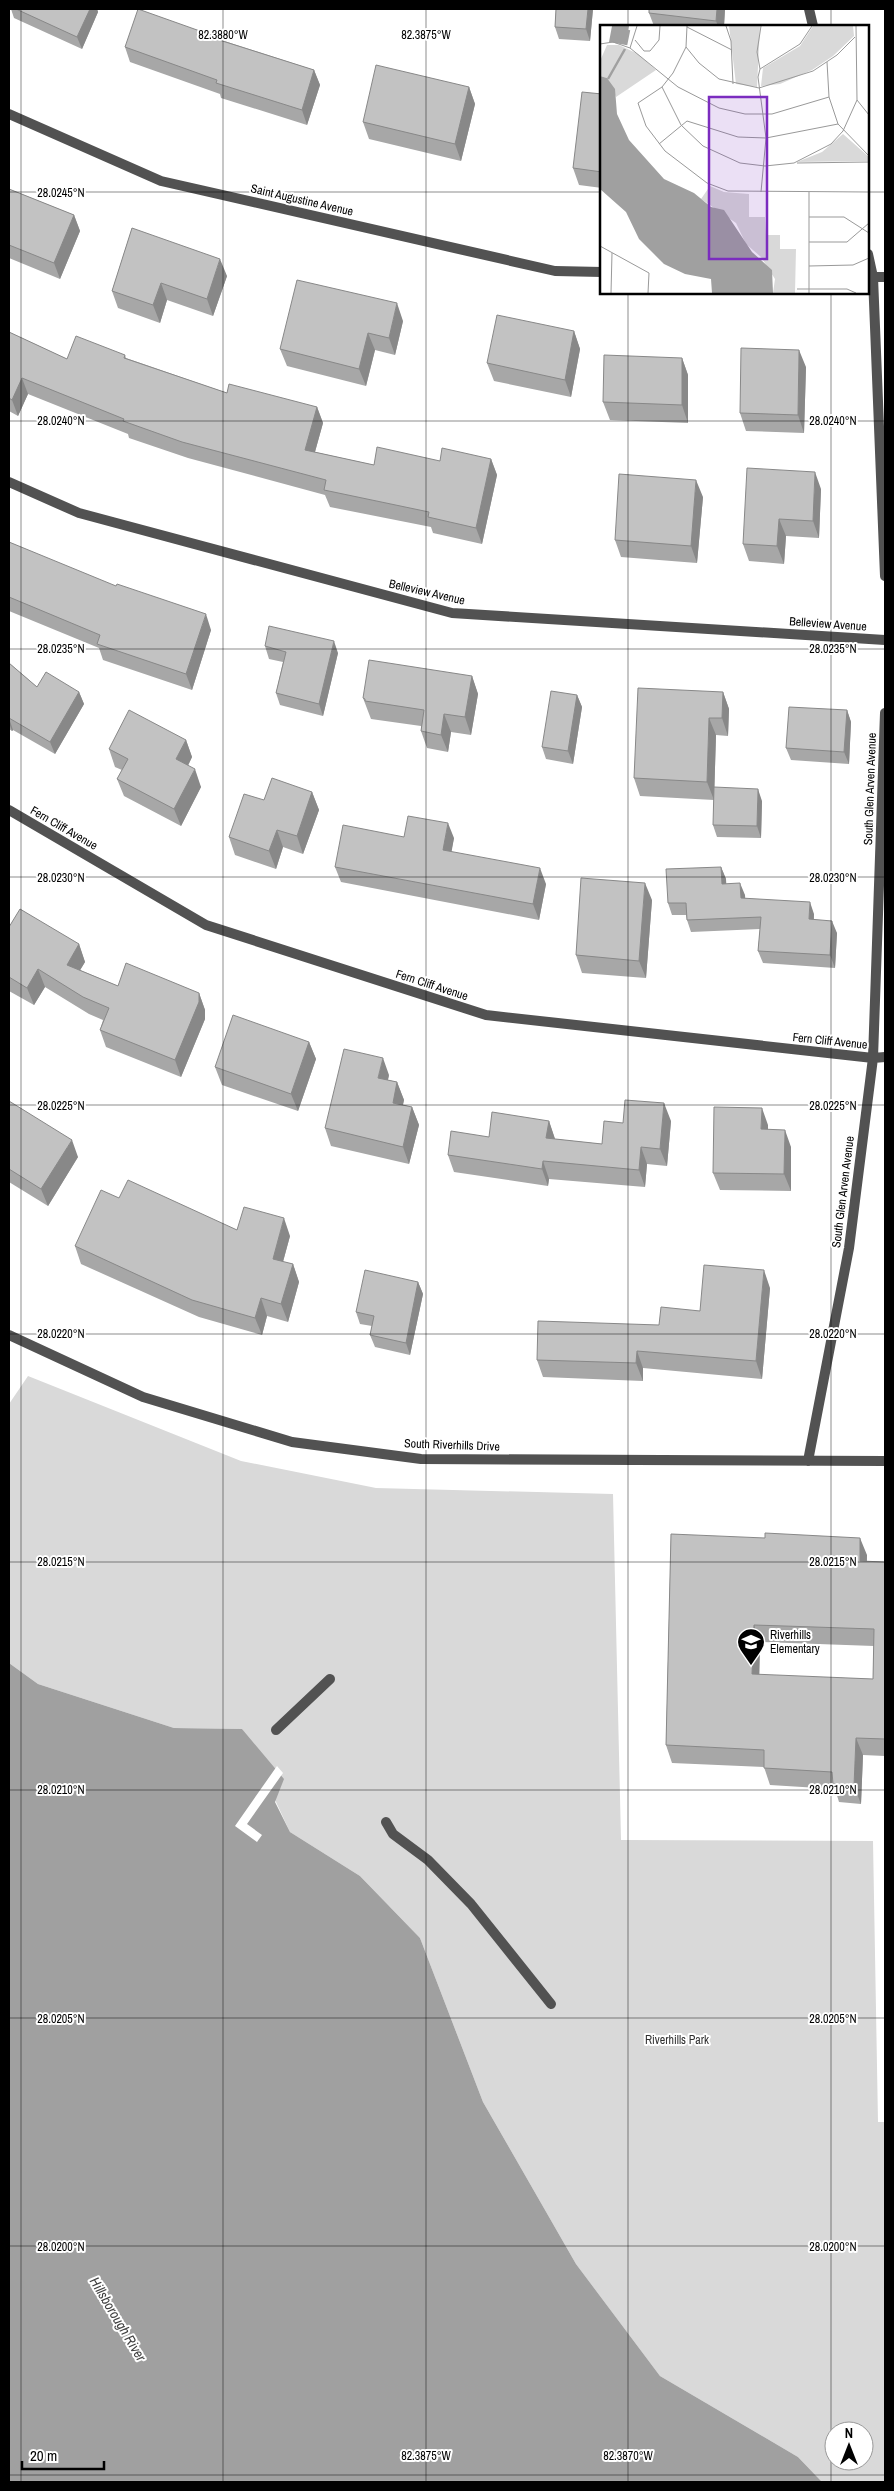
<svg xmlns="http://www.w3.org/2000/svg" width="894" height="2491" font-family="'Archivo Narrow',sans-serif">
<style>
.green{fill:#d9d9d9;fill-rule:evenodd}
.water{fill:#a0a0a0}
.pier{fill:#fff}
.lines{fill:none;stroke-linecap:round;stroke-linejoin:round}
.lane{stroke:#525252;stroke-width:10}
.street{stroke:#525252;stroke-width:10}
.wall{fill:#a7a7a7;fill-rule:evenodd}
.shaded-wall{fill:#888}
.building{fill:#c2c2c2;stroke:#888;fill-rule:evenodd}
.ticks{fill:none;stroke:#000;stroke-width:1;stroke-opacity:0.45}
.labels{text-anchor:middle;stroke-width:4;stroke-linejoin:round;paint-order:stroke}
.street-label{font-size:12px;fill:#000;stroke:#fff}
.poi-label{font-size:12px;fill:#000;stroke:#fff;text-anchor:start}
.park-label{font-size:12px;fill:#303030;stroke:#fff}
.water-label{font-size:14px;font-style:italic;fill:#414141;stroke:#fff}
.inset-river{fill:none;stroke:#a0a0a0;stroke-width:2.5}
.inset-road{fill:none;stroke:#999;stroke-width:1}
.view{fill:#7b2cbf;fill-opacity:0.15;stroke:#7b2cbf;stroke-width:2.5}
.inset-edge{fill:none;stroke:#000;stroke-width:2.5}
.ticks-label{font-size:12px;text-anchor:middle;fill:#000;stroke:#fff;stroke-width:4;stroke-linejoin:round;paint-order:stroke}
</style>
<rect width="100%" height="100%" fill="#fff"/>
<path class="green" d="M28,1376l213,85 135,27 237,6 8,346 252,1 5,281h7v360h-63l-24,-25 -138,-81 -84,-112 -93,-162 -63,-164 -60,-62 -70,-44 -48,-103 -68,-1 -136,-44 -29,-21v-259zM834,2431h30v30h-30z"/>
<path class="water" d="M9,1663l29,21 136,44 68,1 42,50 -9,23 15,30 70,44 60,62 63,164 93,162 84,112 138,81 24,25h-813z"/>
<path class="pier" d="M277,1766l6,7 -36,51 15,11 -5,7 -22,-16z"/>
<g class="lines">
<path class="lane" d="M276,1730l54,-51
M386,1822l7,12 35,26 43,44 80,100"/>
<path class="street" d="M809,9l4,17
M9,114l152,67 394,90 47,1
M868,254l5,23 12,299
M869,277h16
M9,482l70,31 373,100 433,27
M9,810l197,115 280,90 387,43 12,-1
M9,1335l134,62 149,45 129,17 464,2
M808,1461l41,-213 24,-190 12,-345"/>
</g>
<path class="wall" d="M11,9h86l1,3 -16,37 -68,-31z
M556,9h37l-3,32 -31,-2 -4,-12z
M649,9h76l-1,17h-70l-5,-13z
M215,38l99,32 6,15 -13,40 -86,-27 -1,-4 -90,-32 -5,-15z
M469,87l6,17 -14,57 -92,-22 -6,-17z
M602,94v94l-23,-3 -6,-17z
M9,189l65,26 6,16 -20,48 -51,-21z
M132,228l95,48 -14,40 -46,-16 -7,23 -42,-15 -6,-17z
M403,321l-8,34 -20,-5 -9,36 -79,-20 -7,-17z
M574,331l6,18 -9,48 -77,-16 -7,-18z
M9,332l58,27 58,-4 1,3 101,35 90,14 6,16 -8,29 59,13 66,-4 51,-2 6,16 -15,69 -49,-11 -2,-6 -101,-20 -5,-12 -137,-37 -59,-20 -1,-4 -100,-40 -10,22 -9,-5z
M682,358l6,17v48l-78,-3 -7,-18z
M806,367l-2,66 -58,-2 -6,-18z
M821,489l-2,49 -33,-2 -2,28 -35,-3 -6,-17z
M703,497l-6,66 -76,-6 -6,-17z
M9,542l202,88 -19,60 -89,-30 -4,-12 -90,-37z
M265,646l73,7 -15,63 -43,-11 -4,-12 7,-31 -14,-3z
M9,663l28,24 42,5 5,12 -29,50 -42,-24 -1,1 -3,-2z
M472,676l6,18 -7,41 -20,-3 -3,20 -21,-4 -6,-17v-5l-50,-7 -8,-21z
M723,692l6,17 -1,27 -12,-1 -2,65 -74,-4 -6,-18z
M577,695l5,12 -9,57 -27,-5 -4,-12z
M847,710l4,12 -2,42 -58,-4 -5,-12z
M186,740l6,17 -4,9 13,21 -20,39 -57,-30 -7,-17 5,-9 -7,-3 -6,-18z
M312,792l7,18 -16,44 -20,-7 -7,22 -41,-14 -6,-18 35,-37z
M762,801l-1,37 -44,-1 -4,-12z
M404,837l50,1 -3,14 95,32 -7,36 -198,-38 -6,-15z
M721,867l5,12v5l19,11v3l69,16v6l23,13 -2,35 -72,-5 -5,-12 2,-22 -69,3 -4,-12 -1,-5h-14l-4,-12z
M652,900l-6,78 -64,-5 -6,-18z
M9,927l70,17 6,18 -5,8 38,16 81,7 6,17v9l-24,58 -75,-30 -6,-17 3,-10 -14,-6 -44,-27 -11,18 -25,-14z
M309,1042l7,17 -18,52 -76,-26 -7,-18z
M389,1075l-1,5 9,2 7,18 -1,5 9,2 7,18 -10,39 -78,-18 -6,-18z
M9,1101l69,56 -30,49 -39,-24z
M549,1121l6,18 47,5 21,-21 48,-2 -4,45 -20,-2 -2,23 -96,-8 -1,7 -94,-14 -6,-17z
M768,1125v5l23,17v44l-71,-1 -7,-17z
M119,1198l118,32 53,6 -7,26 10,2 6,18 -11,40 -21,-6 -5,19 -63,-18 -118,-53 -6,-18z
M418,1282l5,12 -13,61 -35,-8 -5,-12 2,-9 -12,-2 -4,-12z
M770,1288l-8,91 -119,-11v13l-100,-4 -6,-17 122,-35z
M671,1534l196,21v6l18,1v194l-22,-1 -2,49 -22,-2 -4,-13 -65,-4 -6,-18 -92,-4 -6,-18zM760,1642l114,4 -1,33 -114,-4z"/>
<path class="shaded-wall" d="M90,9h7l1,3 -16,37 -5,-12z
M588,9h5l-3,32 -4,-12z
M717,9h8l-1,17h-6l-2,-5z
M314,70l6,15 -13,40 -5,-15z
M469,87l6,17 -14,57 -6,-17z
M74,215l6,16 -20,48 -6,-16z
M220,259l7,17 -14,40 -6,-17z
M161,283l6,17 -7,23 -7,-18z
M397,303l6,18 -8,34 -6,-17z
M574,331l6,18 -9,48 -6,-17z
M368,333l7,17 -9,36 -7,-17z
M799,350l7,17 -2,66 -6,-18z
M682,358l6,17v48l-6,-18z
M22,378l6,16 -10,22 -6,-16z
M317,407l6,16 -12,43 -6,-16z
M491,459l6,16 -15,69 -6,-16z
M815,472l6,17 -2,49 -6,-17z
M696,480l7,17 -6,66 -6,-17z
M779,519l7,17 -2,28 -7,-18z
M206,614l5,16 -19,60 -6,-16z
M334,641l4,12 -15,63 -4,-12z
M472,676l6,18 -7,41 -6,-18z
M79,692l5,12 -29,50 -5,-12z
M723,692l6,17 -1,27 -6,-18z
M577,695l5,12 -9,57 -5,-13z
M847,710l4,12 -2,42 -5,-12z
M444,714l7,18 -3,20 -7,-17z
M9,718l4,12 -1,1 -3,-8z
M709,718l7,17 -2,65 -7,-18z
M186,740l6,17 -10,20 -6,-18z
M195,769l6,18 -20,39 -7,-17z
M758,789l4,12 -1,37 -4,-12z
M312,792l7,18 -16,44 -6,-18z
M448,823l6,15 -5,28 -6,-16z
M277,830l6,17 -7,22 -7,-18z
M721,867l5,12 1,17 -5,-12z
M540,868l6,16 -7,36 -6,-16z
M645,883l7,17 -6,78 -7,-17z
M740,883l5,12 1,15 -5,-12z
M810,902l4,12 -1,17 -4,-12z
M832,921l5,12 -2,35 -5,-13z
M79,944l6,18 -12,20 -6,-17z
M38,969l7,18 -11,18 -7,-17z
M199,993l6,17v9l-24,58 -6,-17z
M309,1042l7,17 -18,52 -7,-17z
M383,1058l6,17 -5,20 -6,-17z
M397,1082l7,18 -5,20 -6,-17z
M664,1103l7,18 -4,45 -7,-17z
M412,1107l7,18 -10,39 -6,-17z
M762,1108l6,17v22l-7,-18z
M549,1121l6,18 -2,17 -7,-18z
M785,1130l6,17v44l-7,-17z
M72,1140l6,17 -30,49 -7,-17z
M641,1147l6,17 -2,23 -6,-17z
M543,1161l6,18 -1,7 -6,-17z
M284,1218l6,18 -11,40 -6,-17z
M293,1264l6,18 -11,40 -7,-18z
M764,1270l6,18 -8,91 -6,-18z
M418,1282l5,12 -13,61 -4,-12z
M261,1298l6,18 -5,19 -7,-17z
M637,1351l6,17v13l-7,-18z
M860,1538l7,17 -1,23 -6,-17z
M754,1625l6,17 -1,50 -7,-18z
M856,1738l7,17 -2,49 -7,-18z"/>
<path class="building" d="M16,9h74l-13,28z
M138,9l76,27 -1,2 101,32 -12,40 -86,-27 1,-3 -92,-33z
M556,9h32l-2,20 -31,-2z
M649,9h68l-1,12 -67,-8z
M376,65l93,22 -14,57 -92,-22z
M582,92l20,2v78l-29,-4z
M9,189l65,26 -20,48 -45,-18z
M132,228l88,31 -13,40 -46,-16 -8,22 -41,-14z
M297,280l100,23 -8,35 -21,-5 -9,36 -79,-20z
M497,315l77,16 -9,49 -78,-17z
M9,332l58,27 9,-23 49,19 -1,3 103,35 2,-9 88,23 -12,43 69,15 3,-18 63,14 2,-13 49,11 -15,69 -48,-11 1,-5 -105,-22 2,-10 -144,-38 -59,-21 1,-2 -102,-41 -10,22 -3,-2z
M741,348l58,2 -1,65 -58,-2z
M604,355l78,3v47l-79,-3z
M747,468l68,4 -2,49 -34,-2 -2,27 -34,-2z
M619,474l77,6 -5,66 -76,-6z
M9,542l107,44 1,-2 89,30 -20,60 -89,-30 3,-9 -91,-38z
M269,626l65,15 -15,63 -43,-11 10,-41 -21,-6z
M369,660l103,16 -7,41 -21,-3 -3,21 -20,-4 3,-21 -59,-9v-2l-2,-1z
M9,663l28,24 9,-15 33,20 -29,50 -41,-24z
M638,688l85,4 -1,26h-13l-2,64 -73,-4z
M551,691l26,4 -9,56 -26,-4z
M789,707l58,3 -3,42 -58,-4z
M129,710l57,30 -10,19 19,10 -21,40 -57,-30 11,-20 -19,-10z
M272,778l40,14 -15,44 -20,-6 -8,21 -40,-14 15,-43 20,6z
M714,787l44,2 -1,37 -44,-1z
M408,816l40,7 -5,27 97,18 -7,36 -198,-37 8,-42 61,12z
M721,867l1,17 18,-1 1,15 69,4 -1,17 23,2 -2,34 -72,-4 3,-34 -74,3 -1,-17h-18l-2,-34z
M581,878l64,5 -6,78 -63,-6z
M20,909l59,35 -12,21 51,21 8,-23 73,30v9l-24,58 -75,-30 9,-22 -26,-11 -45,-28 -11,19 -18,-11v-50z
M233,1015l76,27 -18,52 -76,-27z
M344,1049l39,9 -5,20 19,4 -4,21 19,4 -9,40 -78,-19z
M625,1100l39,3 -4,46 -19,-2 -2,23 -96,-9 -1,8 -94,-14 3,-24 38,6 3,-25 57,9 -3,17 56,6 2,-23 19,2z
M9,1101l63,39 -31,49 -32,-20z
M714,1107l48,1 -1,21 24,1 -1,44 -71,-1z
M128,1180l109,50 7,-23 40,11 -11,41 20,5 -12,40 -20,-6 -6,20 -63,-18 -117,-54 26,-56 18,8z
M704,1265l60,5 -8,91 -119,-10 -1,12 -99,-3 1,-39 121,4 2,-18 39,4z
M365,1270l53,12 -12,61 -36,-8 4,-19 -18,-4z
M765,1533l95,5v23l25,1v177l-29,-1 -2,48 -21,-2 -1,-12 -68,-4v-18l-98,-5 5,-211 94,4zM754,1625l120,4 -1,50 -121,-5z"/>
<path class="ticks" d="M21,9v2473M223,9v2473M426,9v2473M628,9v17M831,9v17M9,192h593M868,192h17M628,292v2190M831,292v2190M9,421h876M9,649h876M9,877h876M9,1105h876M9,1334h876M9,1562h876M9,1790h876M9,2018h876M9,2246h876M9,2475h876"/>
<defs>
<g id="school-pin" transform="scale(1.4375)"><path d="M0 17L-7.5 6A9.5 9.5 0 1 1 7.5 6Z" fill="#000" stroke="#fff"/><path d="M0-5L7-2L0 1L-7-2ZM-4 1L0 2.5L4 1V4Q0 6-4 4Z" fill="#fff"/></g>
</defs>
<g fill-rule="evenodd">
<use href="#school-pin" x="751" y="1642"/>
</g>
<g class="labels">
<g class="street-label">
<text transform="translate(302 200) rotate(13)" y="4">Saint Augustine Avenue</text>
<text transform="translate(427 592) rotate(13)" y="4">Belleview Avenue</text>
<text transform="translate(828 624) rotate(4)" y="4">Belleview Avenue</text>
<text transform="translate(870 789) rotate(-88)" y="4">South Glen Arven Avenue</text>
<text transform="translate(64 828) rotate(30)" y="4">Fern Cliff Avenue</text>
<text transform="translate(432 985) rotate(18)" y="4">Fern Cliff Avenue</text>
<text transform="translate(830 1041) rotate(6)" y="4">Fern Cliff Avenue</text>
<text transform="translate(843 1192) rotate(-83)" y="4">South Glen Arven Avenue</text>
<text transform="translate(452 1445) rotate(2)" y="4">South Riverhills Drive</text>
</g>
<g class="poi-label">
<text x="770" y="1639">Riverhills<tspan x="770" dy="14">Elementary</tspan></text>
</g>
<g class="park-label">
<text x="677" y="2044">Riverhills Park</text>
</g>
<g class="water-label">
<text transform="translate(118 2319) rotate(59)" y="5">Hillsborough River</text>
</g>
</g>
<g transform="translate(600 25)">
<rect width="269" height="269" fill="#fff"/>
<path d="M129,1h31l-3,61 -21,-3zM213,1h40l1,10 -21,20 -21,14 -32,14 -19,2 2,-18 37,-22zM7,20h12l19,9 18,16 -40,27 -9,-19 -7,-2v-15zM243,109l26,23v4l-72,1 25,-10zM110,161l14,6 25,2v23h16l1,18h14v14h16l-1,44h-22l2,-14 -14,-22 -15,-13 -10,-21 -35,-24z" fill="#d9d9d9"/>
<path d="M12,1h17l-3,19 -17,-3zM0,51l7,2 8,11 2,25 12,26 35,39 30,14 17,14 13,3 28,42 20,18 1,23h-61l-1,-14 -26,-5 -21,-10 -25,-25 -13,-27 -26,-23z" fill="#a0a0a0"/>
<path class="inset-river" d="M26,20l3,-15M8,54l17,-30"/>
<path class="inset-road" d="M87,1l-1,21 -13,26 -11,14 -24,16 8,23 19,25 42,32 21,8 141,1M126,1l5,15 2,43M256,1l1,74 12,15M87,2l45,23M35,15l9,11h6l9,-11 1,-14M0,19l13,-2 17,6 48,39 41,21 26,6h27l57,-17M86,22l13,16 20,16 40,9 54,-17 24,-16 18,-18M30,23l7,-22M227,37l2,35 9,27 31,32M160,44l-3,-17 4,-26M62,62l19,38 22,21 37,17 25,3 29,-3 37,-19 12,-13 14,-31M59,119l28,-23 51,16 28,1 72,-14M197,138l72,-1M161,167l5,-54 -8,-61 2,-8 40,-25 12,-18M209,167v101M209,192h35l25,16M209,217h38l22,-19M0,221l49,27 -1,20M209,241l44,-1 16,-7M197,264h50l9,4M11,268l1,-40"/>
<path class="view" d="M109,72h58v162h-58z"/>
<rect width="269" height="269" class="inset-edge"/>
</g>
<g class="ticks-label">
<text x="223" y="39">82.3880°W</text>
<text x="426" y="39">82.3875°W</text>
<text x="61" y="197">28.0245°N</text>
<text x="61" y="425">28.0240°N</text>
<text x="833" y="425">28.0240°N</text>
<text x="61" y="653">28.0235°N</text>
<text x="833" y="653">28.0235°N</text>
<text x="61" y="882">28.0230°N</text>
<text x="833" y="882">28.0230°N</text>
<text x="61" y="1110">28.0225°N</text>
<text x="833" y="1110">28.0225°N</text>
<text x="61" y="1338">28.0220°N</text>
<text x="833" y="1338">28.0220°N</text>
<text x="61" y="1566">28.0215°N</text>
<text x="833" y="1566">28.0215°N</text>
<text x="61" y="1794">28.0210°N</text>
<text x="833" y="1794">28.0210°N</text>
<text x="61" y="2023">28.0205°N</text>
<text x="833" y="2023">28.0205°N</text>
<text x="61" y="2251">28.0200°N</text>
<text x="833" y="2251">28.0200°N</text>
<text x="426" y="2460">82.3875°W</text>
<text x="628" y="2460">82.3870°W</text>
</g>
<rect width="894" height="2491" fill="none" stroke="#000000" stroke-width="20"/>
<g transform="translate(849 2446)"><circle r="24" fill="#ffffff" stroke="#999999"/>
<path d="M0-4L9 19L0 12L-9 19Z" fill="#000000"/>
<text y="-8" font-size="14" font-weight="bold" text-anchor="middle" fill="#000000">N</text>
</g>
<path d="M22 2461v8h82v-8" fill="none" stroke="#000000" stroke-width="2.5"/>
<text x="30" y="2461" font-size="15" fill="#000000" stroke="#ffffff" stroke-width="4" paint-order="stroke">20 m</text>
</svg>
